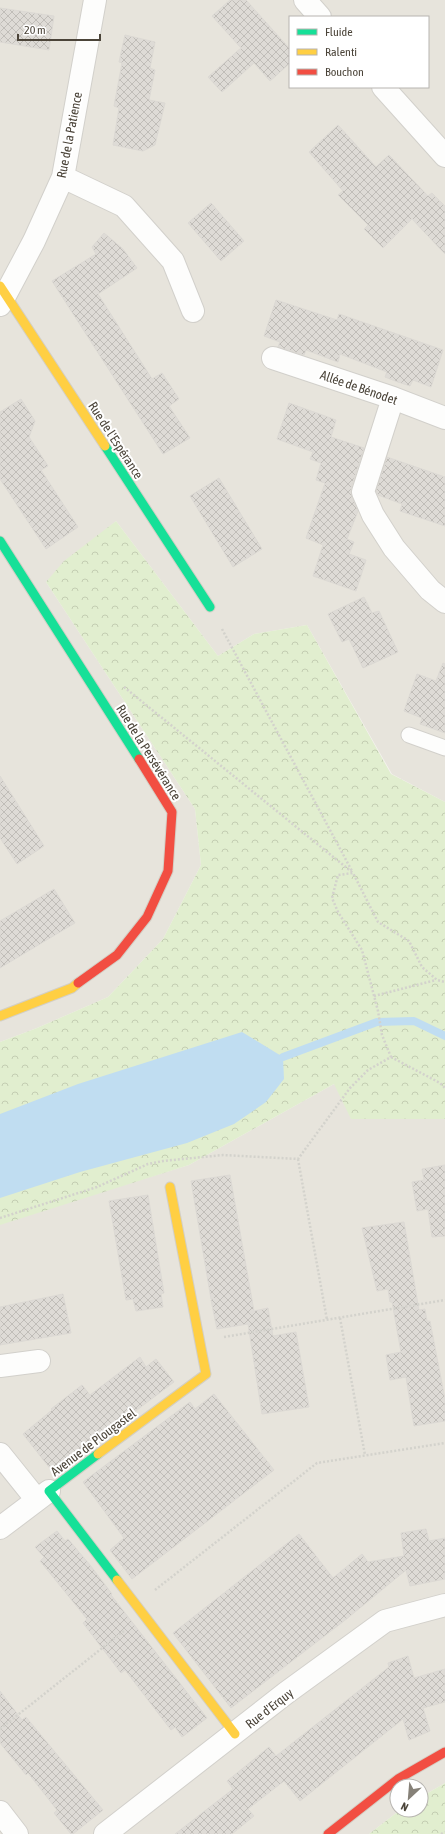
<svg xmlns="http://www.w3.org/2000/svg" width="445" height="1834" font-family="'Asap Condensed',sans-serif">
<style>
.residential{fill:#e7e4dc;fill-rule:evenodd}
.forest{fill:url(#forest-crowns)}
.water{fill:#c0ddf1}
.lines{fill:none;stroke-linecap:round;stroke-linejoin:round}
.stream{stroke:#c0ddf1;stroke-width:8}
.building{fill:url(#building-cross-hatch);stroke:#dcd9d4}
.lane-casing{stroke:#d2d0cb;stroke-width:17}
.street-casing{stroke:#d2d0cb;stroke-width:24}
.fast-casing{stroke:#d3cfc5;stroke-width:11}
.slow-casing{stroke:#d3cfc5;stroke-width:11}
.jam-casing{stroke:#d3cfc5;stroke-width:11}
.path{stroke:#d3d2cc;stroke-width:2.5;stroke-dasharray:2 2;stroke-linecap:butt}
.lane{stroke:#fdfdfc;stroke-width:15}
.street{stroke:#fdfdfc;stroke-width:22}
.fast{stroke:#16e098;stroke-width:9}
.slow{stroke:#ffcf43;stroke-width:9}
.jam{stroke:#f24e42;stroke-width:9}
.labels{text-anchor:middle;stroke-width:4;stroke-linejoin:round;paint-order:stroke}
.street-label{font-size:13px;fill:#4b4439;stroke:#fff}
</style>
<defs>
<pattern id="forest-crowns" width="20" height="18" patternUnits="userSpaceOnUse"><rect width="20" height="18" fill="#e1eecf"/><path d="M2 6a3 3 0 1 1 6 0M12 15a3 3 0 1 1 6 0" fill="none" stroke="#c3cdb2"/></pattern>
<pattern id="building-cross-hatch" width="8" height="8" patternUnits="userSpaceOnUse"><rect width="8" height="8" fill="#dedbd6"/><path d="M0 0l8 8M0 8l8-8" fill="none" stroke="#c0bdb8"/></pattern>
</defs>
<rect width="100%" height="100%" fill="#f4f2ee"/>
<path class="residential" d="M0,0h445v802l-53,-28 -85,-149 -53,9 -36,22 -102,-135 -70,61 149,227 6,56 -38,74 -55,58 -71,31 -37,14zM290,17h138v70h-138z
M334,1084l65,35h46v664l-24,14v-11h-24v24h3l-31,24h-369v-611l189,-58z"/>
<path class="forest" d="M116,521l102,135 36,-22 53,-9 84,149 54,28v317h-94l-17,-35 -145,81 -189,60v-183l37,-14 71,-31 55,-58 38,-74 -6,-56 -149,-227 18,-21z
M445,1783v51h-76l31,-24h21v-13z"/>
<path class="water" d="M242,1032l41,25 1,22 -18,23 -32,22 -47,19 -107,29 -80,26v-84l78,-30z"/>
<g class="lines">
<path class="stream" d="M283,1057l94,-35 37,-1 31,15"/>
</g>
<path class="building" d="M230,0h16l44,49v14l-20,18 -16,-18 -32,29 -14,-15 33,-29 -29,-32z
M0,8l54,8 -5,34 -49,-8z
M125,35l30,7 -5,26 5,2 -6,30 16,3 -10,42 -12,6 -30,-6 6,-37 -5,-2 8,-43 -3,-1z
M338,125l38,42 13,-12 39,41 4,-3 13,13v48l-33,-35 -29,29 -19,-19 4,-4 -30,-30 5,-4 -34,-39z
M211,203l33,38 -23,20 -33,-38z
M104,233l19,16 14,19 -39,26 54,85 10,-6 17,26 -10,7 21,32 -27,16 -111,-173 44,-27 -4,-7z
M276,300l61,20 2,-6 104,36 -12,37 -18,-7 -3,6 -12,-4 -13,-5 2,-5 -47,-18 -2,8 -32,-12 -2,5 -26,-8 2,-5 -16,-6z
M21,399l14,22 -6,16 19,29 -7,4 37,57 -32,22 -46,-70v-67z
M289,403l47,17 -5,17 33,11 -13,40 1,9 6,14 -11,28 7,3 -5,12 17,6 -10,31 -43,-15 10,-31 -17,-7 19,-55 -9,-3 5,-17 -11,-4 3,-7 -36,-13z
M387,457l58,20v49l-45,-15 2,-7 -24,-9 -2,-4z
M219,478l43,71 -29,18 -43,-71z
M364,597l8,16 7,-2 19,41 -35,16 -14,-29 -7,3 -14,-28z
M443,663l2,1v69l-25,-9 2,-6 -18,-7 13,-37 19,7z
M0,776l44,70 -27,18 -17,-26z
M54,889l21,34 -75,45v-47z
M445,1165v71l-13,1 -4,-28 -11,2 -5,-29 12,-2 -2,-11z
M230,1175l24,136 14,-3 5,28 23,-4 13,75 -47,7 -14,-90 -31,5 -6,-29 3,-2 -3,1 -20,-118z
M148,1195l16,98 -3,1 2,13 -27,4 -3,-12 -7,1 -17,-99z
M404,1222l15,88 6,-1 2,12h3l15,78v22l-31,5 -8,-49 -16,3 -4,-25 15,-3 -9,-50h-2l-2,-13 -11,2 -15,-63z
M63,1294l8,39 -71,12v-38z
M140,1357l6,10 10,-8 18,23 -110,83 -2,-2 -10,8 -29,-37 29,-24 -1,-1 31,-24 8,10z
M214,1394l60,76 -142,109 -22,-29 14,-12 -41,-56 107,-80 5,7z
M426,1529l3,12 16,-3v41l-35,7 -4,-16 -62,51 -113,87 -58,-75 126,-99 34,44 29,-24 6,8 36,-6 -3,-23z
M57,1531l8,10 3,-2 22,26 22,29 -1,1 96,123 -25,19 -7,-10 -4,3 -46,-60 -4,3 -38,-50 4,-4 -47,-58 4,-4 -9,-10z
M408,1656l6,22 31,-9v33l-22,6 7,23 -21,9 -6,-21 -103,82 -16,-20 -36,28 6,7 -22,18h-57l58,-45 -6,-8 42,-34 7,9 113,-89 -1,-4z
M0,1691l22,29 4,-3 77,93 -30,24h-2l-17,-21 3,-3 -29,-37 -2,2 -26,-32z"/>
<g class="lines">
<g class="lane-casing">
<path id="lane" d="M409,735l36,13"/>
</g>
<g class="street-casing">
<path id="street" d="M305,0l15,17
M383,87l62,69
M63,177l61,29 49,55 20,50
M0,305l34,-64 29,-64 32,-177
M273,358l120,40 52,20
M393,398l-30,94 10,23 21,33 36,42 15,12
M0,1366l39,-5
M0,1454l37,46
M0,1528l49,-37
M0,1812l17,22
M105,1834l181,-141 99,-72 60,-16"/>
</g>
<g class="fast-casing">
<path id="fast" d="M105,446l105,161
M0,541l139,218
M98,1454l-49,37 68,89"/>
</g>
<g class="slow-casing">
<path id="slow" d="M0,286l105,160
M0,1016l72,-28 6,-5
M98,1454l108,-80 -36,-187
M117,1580l118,154"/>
</g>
<g class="jam-casing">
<path id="jam" d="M78,983l39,-28 30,-38 21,-46 4,-59 -33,-53
M328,1834l70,-55 47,-27"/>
</g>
<path class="path" d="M222,629l130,242
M124,687l229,186
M374,996l62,-16
M391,1057l49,26 5,5
M298,1159l29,161
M0,1218l97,-31 51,-23 15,-3 60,-6 75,4 52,-71 18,-18 23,-13 -9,-22 -4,-24 -16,-61 -24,-38 -6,-14 6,-23 15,-2 25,49 31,19 13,26 15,13 8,2
M340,1318l25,137
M224,1337l221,-37
M155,1590l162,-127 128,-20
M0,1729l125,-99
M441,1834l4,-2"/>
<use href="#lane" class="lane"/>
<use href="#street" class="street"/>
<use href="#fast" class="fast"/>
<use href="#slow" class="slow"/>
<use href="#jam" class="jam"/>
</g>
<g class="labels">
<g class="street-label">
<text transform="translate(69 135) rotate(-79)" y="5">Rue de la Patience</text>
<text transform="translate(359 387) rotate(19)" y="5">Allée de Bénodet</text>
<text transform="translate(116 440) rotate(57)" y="5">Rue de l'Espérance</text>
<text transform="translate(149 752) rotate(58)" y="5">Rue de la Persévérance</text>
<text transform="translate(93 1442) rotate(-37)" y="5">Avenue de Plougastel</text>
<text transform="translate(269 1708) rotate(-38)" y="5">Rue d'Erquy</text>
</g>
</g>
<rect x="289" y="16" width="140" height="72" fill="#ffffff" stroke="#b7b4b0"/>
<rect x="297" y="29" width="20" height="6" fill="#16e098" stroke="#b7b4b0"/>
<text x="325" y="36" font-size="12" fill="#4b4439">Fluide</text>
<rect x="297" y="49" width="20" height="6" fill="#ffcf43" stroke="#b7b4b0"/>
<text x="325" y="56" font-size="12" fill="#4b4439">Ralenti</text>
<rect x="297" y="69" width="20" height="6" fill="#f24e42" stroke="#b7b4b0"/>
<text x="325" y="76" font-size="12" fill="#4b4439">Bouchon</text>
<g transform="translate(409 1798) rotate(206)"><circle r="19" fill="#ffffff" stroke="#b7b4b0"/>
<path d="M0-3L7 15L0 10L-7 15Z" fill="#868178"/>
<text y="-6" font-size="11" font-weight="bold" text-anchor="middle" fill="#4b4439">N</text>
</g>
<path d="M18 34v6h82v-6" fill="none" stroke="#4b4439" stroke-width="2"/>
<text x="24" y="34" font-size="12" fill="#4b4439" stroke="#ffffff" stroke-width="3" paint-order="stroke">20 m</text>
</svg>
